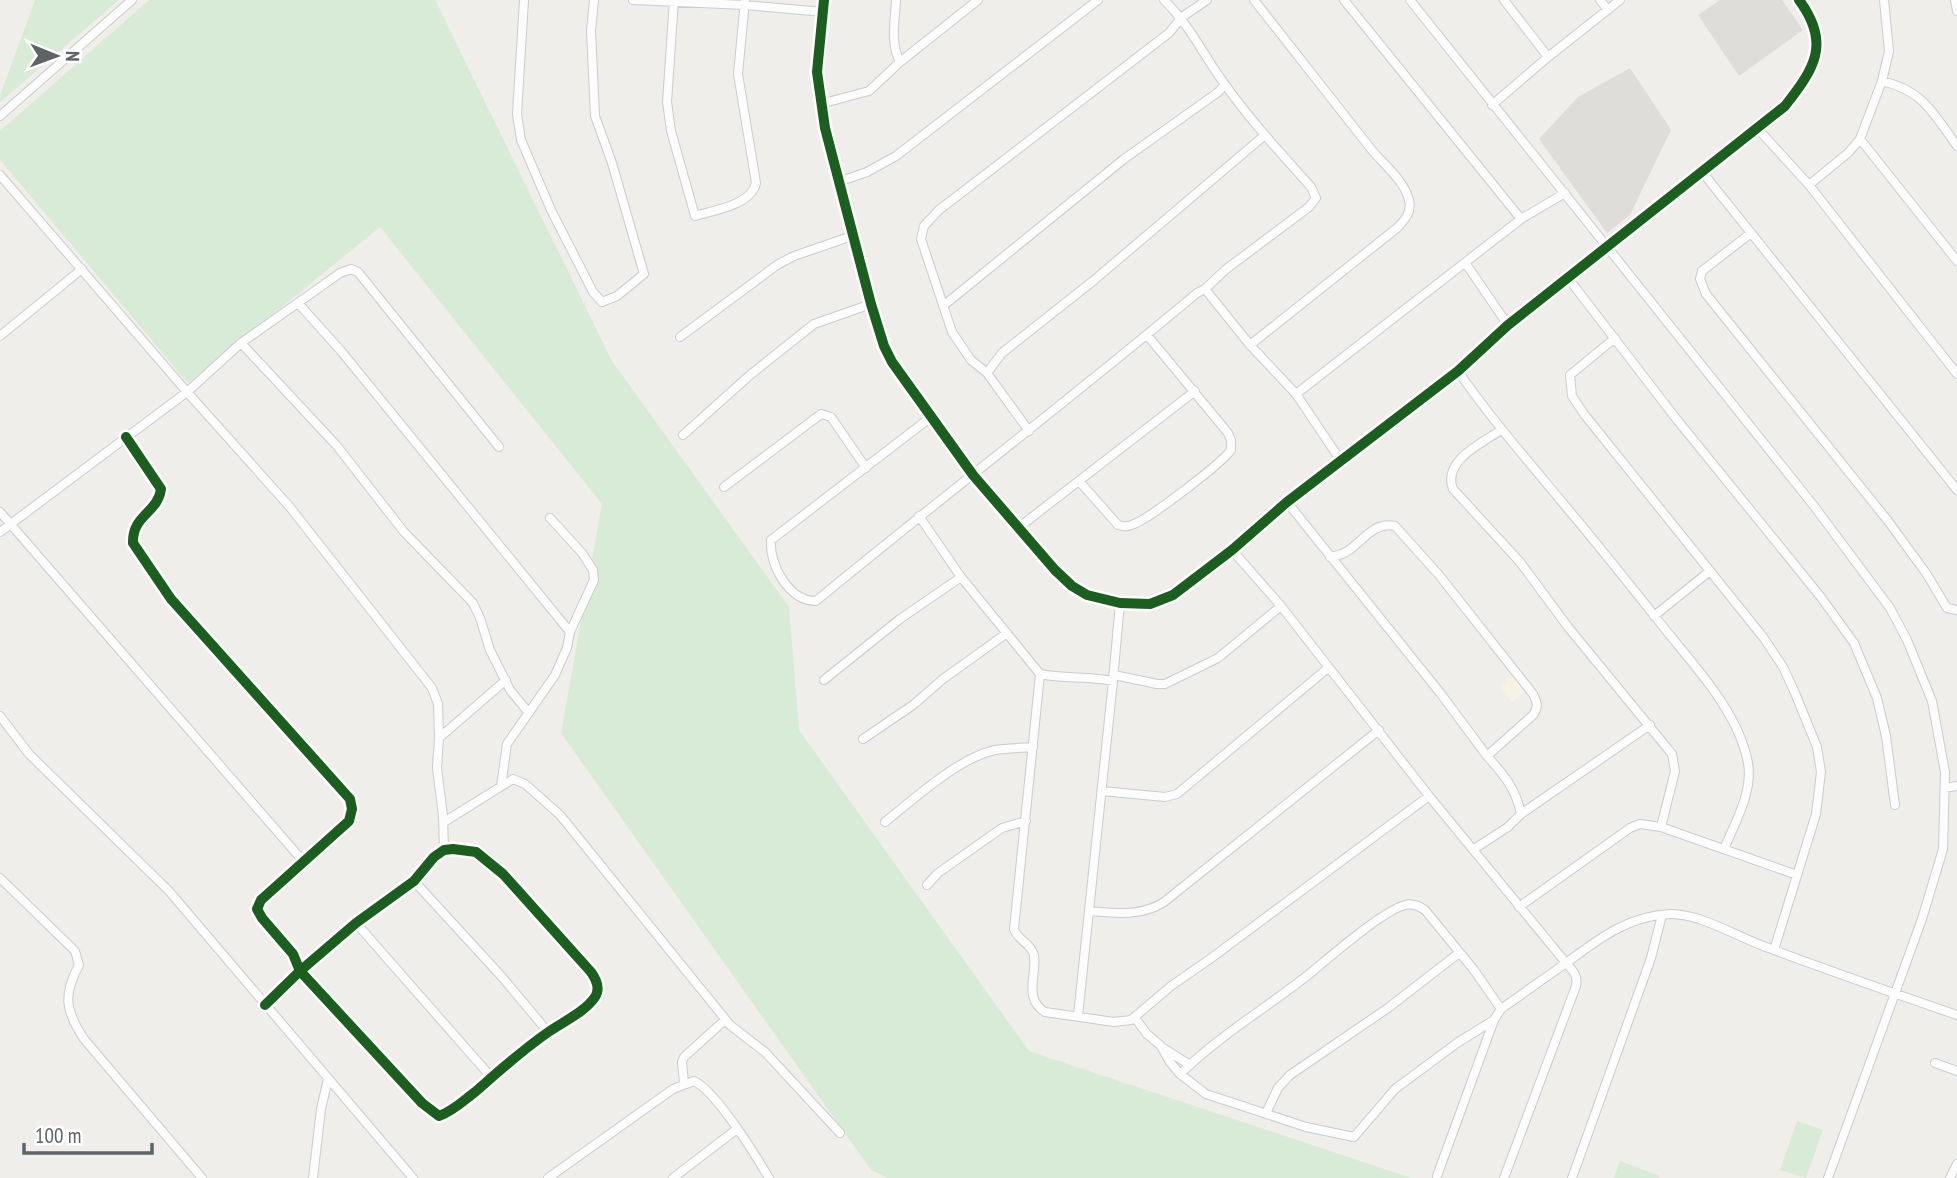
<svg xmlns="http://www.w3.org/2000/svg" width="1957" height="1178" font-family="'PT Sans Narrow',sans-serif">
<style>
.commercial{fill:#f7f3e4}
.industrial{fill:#dfddda}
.green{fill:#d8ebd6}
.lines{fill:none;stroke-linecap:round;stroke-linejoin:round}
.street-casing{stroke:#cbcccc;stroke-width:10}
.street{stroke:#fdfcfc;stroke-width:8}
.cycleway-casing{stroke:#fff;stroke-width:15}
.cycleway{stroke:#1b5e20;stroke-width:10}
</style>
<rect width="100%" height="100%" fill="#efeeea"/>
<path class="commercial" d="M1514,675l13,15 -15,12 -12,-15z"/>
<path class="industrial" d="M1720,0h62l21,30 -64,46 -41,-61z
M1630,68l41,62 -41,85 -23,18 -68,-94 39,-42z"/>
<path class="green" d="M35,0h84l-119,102v-6z
M149,0h286l177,361 177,246 10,123 230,321 382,127h-523l-17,-8 -310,-437 41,-229 -222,-277 -192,156 -188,-223v-29z
M1797,1121l26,9 -17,48 -26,-8z
M1620,1161l40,15 -1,2h-45z"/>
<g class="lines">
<g class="street-casing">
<path id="street" d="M524,0l-7,114 4,26 30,70 42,82 9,10 15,-6 27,-22 -32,-111 -17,-47 -4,-85 3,-31
M633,0l112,5 78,7
M674,0l-7,102 4,29 24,85c20,-6 56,-11 61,-33l-18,-109 7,-74
M824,0l-7,72 8,56 46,176 13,42 8,16 81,113 82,95 17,16 15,9 33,8 30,1 23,-9 59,-45 55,-48 171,-131 50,-46 277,-219c30,-38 46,-63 14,-106
M896,0c-1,21 -6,43 4,62
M1164,0c24,23 38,52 57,79 27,39 59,73 90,108l5,11 -7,9 -84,63 -20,19
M1344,0l177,219
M1410,0l404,506 76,102 17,32 25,61 13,71 -2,77 -21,70 -94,259
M1504,0l44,57
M1600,0l8,10
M1955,0l2,11
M1882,81l7,-30 -5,-51
M820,104l49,-13 31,-29 78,-62
M1492,105l56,-48 72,-57
M0,116l132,-116
M1758,129l51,56 148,189
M1860,139l97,122
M1703,173l254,317
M0,175l187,217 102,114 143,182 6,16 1,34 -2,30 6,48 1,34
M838,182l29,-10 29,-16 202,-156
M1809,185l39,-32 12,-14 22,-58c42,10 51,32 75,65
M1751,233l-49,38 -2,8 6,15 182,227 38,52 21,35 10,2
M1466,264l42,61
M1568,278l106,138 146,180 34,47 23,55 9,38 9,69
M298,303l43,48 229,281
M943,306l181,-147 93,-66 8,-8
M0,336l82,-67
M680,337l97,-72 17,-9 58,-20
M1615,338l-45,37 2,21 12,18 179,223 20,30 12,26 22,54 4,25 -5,42 -42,136
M241,343l96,103 67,86 69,71 7,15 10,32 20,40 19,23
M1250,345l147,-117c8,-8 15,-16 12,-28 -5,-20 -26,-36 -38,-51 -39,-50 -78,-99 -117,-149
M1458,371c33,48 72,92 109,137 32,38 63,77 94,116 32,41 77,86 87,139 5,29 -13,60 -24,86
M987,373l15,-20 91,-72 172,-146
M1296,394l225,-175 44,-26
M931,417l-160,123c-2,25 18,61 45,61 126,-104 256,-203 381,-308l8,-4 45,56 46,49 45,67
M1501,430c-19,13 -59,31 -48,59l67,73 48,65 104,127 3,17 -14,56
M1029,431l-42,-58 -16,-13 -19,-28 -31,-93 3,-13 15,-16 230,-177 13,-16 25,-17
M683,435l67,-60 64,-51 57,-20
M126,437l35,52c-3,24 -29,26 -28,54l38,56 179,200 2,10 -3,12 -88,79 -4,9 5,9 31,36 7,17 122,132 17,13c14,-5 24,-15 36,-24 23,-20 46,-41 72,-59 14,-10 38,-21 48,-36 6,-9 1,-18 -4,-25l-88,-98 -27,-22 -23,-3 -9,1 -10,7 -20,24 -58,42 -56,48 -35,34
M1079,481l39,44c6,2 10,2 16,-1 16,-6 87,-60 97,-74v-10l-3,-7 -81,-98
M724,487l97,-73 10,3 35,51
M1287,502l154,192 46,62
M0,512l303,349
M919,516l42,61 79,97 -26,255c3,11 17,14 20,26 3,20 -11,44 11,57l69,10 17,-2 40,-34 39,-27 219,-163
M1018,528l177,-137
M0,532l187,-140 54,-49 99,-70 11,-4 7,3 141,175
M1232,550l49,56 148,190 137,167c33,-24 61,-47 104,-49 29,-1 68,23 96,33 63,24 127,46 191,68
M1330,557c5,-1 11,-2 16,-5 17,-10 27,-31 49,-26l44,49 94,119c4,8 6,13 0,21l-46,41c17,19 29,33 34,58l-13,13 -34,22
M1654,616l56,-45
M1040,674c24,5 49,2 73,7l-35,335
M1114,675l43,9h8l53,-26 63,-52
M824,680l76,-61 61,-42
M1113,680l7,-77
M0,716l29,38 140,137 244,287
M439,738l67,-58
M863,739l50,-34 30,-26 64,-46
M501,786l6,-42 48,-69 12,-27 3,-16 24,-52 -1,-10 -11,-17 -32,-35
M1945,788l12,-2
M1102,791l63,6 12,-3 151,-126
M1521,814l129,-89
M444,822l69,-43 12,5 35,31 170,210 35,27 75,81
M885,822c29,-23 73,-64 110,-72 12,-2 26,-2 38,-3
M0,878l75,73 4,14c-16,30 -14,45 5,74l118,139
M414,881l88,96 46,55
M927,885l11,-12 64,-45 24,-7
M1519,907l111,-79 10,-4 21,3 136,48
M1089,911c26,2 52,6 75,-9l215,-172
M356,923l136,155
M1135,1018l12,16 14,12 9,16 10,12 26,20 100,33 48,10 41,-48 62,-46 37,-23
M1163,1048l27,17
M1935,1063l22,8
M1180,1074c39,-38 86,-66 128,-99 21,-17 74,-64 97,-70 7,-2 14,1 20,5l49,60 27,39
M684,1083l-2,-21 2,-5 41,-37
M1266,1113l12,-25 12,-13 98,-67 71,-55
M1437,1176l57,-156 7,-11 65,-46c7,8 12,12 10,23l-72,192
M313,1178l8,-69 7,-30
M548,1178l125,-89 21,-8c22,10 62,75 75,97
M673,1178l64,-49
M1572,1178l79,-220 11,-43
M1950,1178l7,-14"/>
</g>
<use href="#street" class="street"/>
<g class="cycleway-casing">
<path id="cycleway" d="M824,0l-7,72 8,56 46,176 13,42 8,16 81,113 82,95 17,16 15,9 33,8 30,1 23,-9 59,-45 55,-48 171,-131 50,-46 277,-219c30,-38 46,-63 14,-106
M126,437l35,52c-3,24 -29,26 -28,54l38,56 179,200 2,10 -3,12 -88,79 -4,9 5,9 31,36 7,17 122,132 17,13c14,-5 24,-15 36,-24 23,-20 46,-41 72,-59 14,-10 38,-21 48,-36 6,-9 1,-18 -4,-25l-88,-98 -27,-22 -23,-3 -9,1 -10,7 -20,24 -58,42 -56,48 -35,34"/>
</g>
<use href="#cycleway" class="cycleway"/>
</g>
<g transform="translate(56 56) rotate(91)" stroke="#ffffff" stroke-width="5" paint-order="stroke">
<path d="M0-5L12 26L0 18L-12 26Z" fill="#5f6368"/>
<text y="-10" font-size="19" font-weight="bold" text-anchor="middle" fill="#5f6368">N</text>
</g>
<path d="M24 1143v10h128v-10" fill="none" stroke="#5f6368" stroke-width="3.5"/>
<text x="35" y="1143" font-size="21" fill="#5f6368" stroke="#ffffff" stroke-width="5" paint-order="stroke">100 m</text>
</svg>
